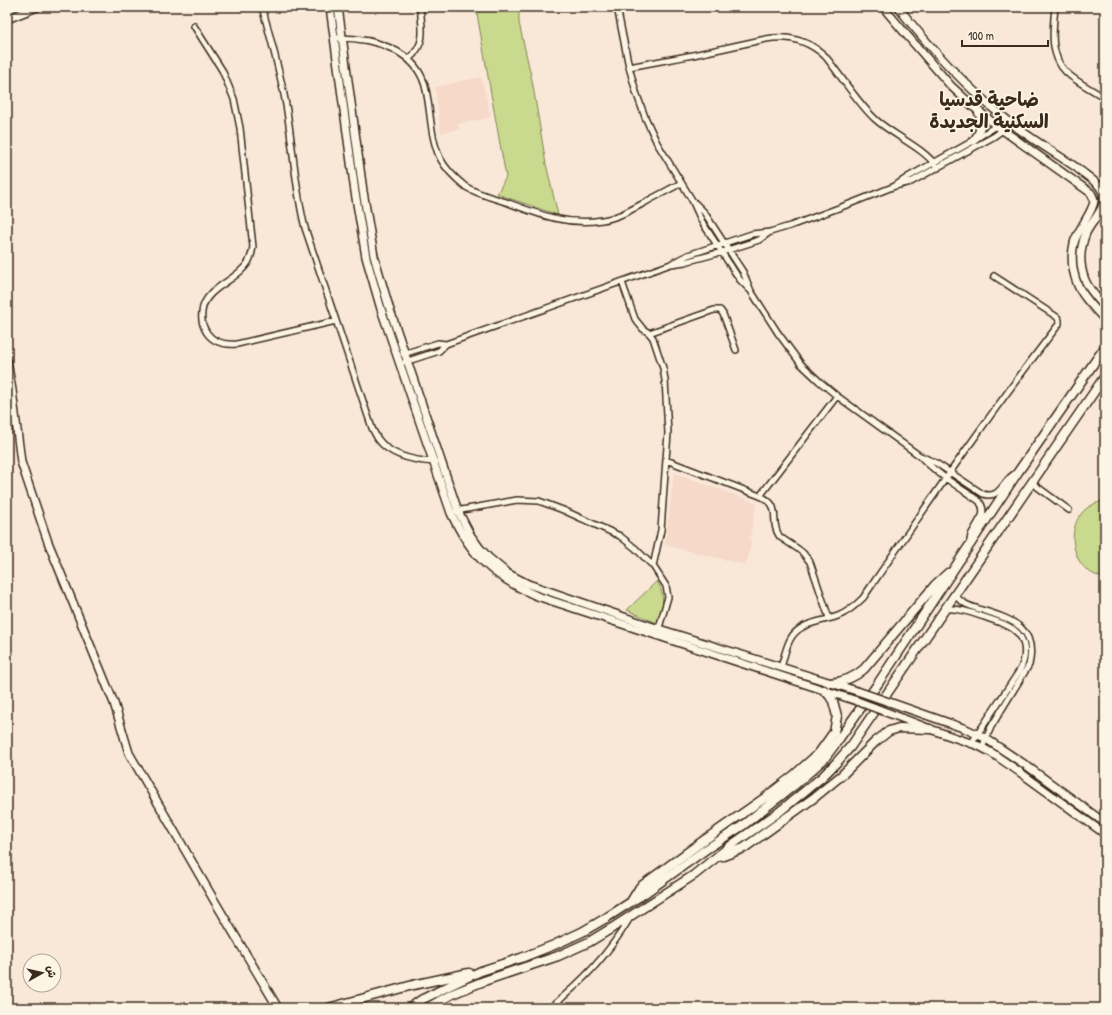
<svg xmlns="http://www.w3.org/2000/svg" width="1112" height="1015" font-family="'Patrick Hand','Playpen Sans Arabic',sans-serif">
<style>
.built{fill:#f6d9c8}
.green{fill:#c9da8e;stroke:#828256}
.lines{fill:none;stroke-linecap:round;stroke-linejoin:round}
.street-casing{stroke:#3b2a1e;stroke-width:8}
.secondary-casing{stroke:#3b2a1e;stroke-width:10}
.primary-casing{stroke:#3b2a1e;stroke-width:11}
.street{stroke:#fcf5e5;stroke-width:5}
.secondary{stroke:#fcf5e5;stroke-width:7}
.primary{stroke:#fcf5e5;stroke-width:8}
.secondary-bridge-casing{stroke:#3b2a1e;stroke-width:10;stroke-linecap:butt}
.secondary-bridge{stroke:#fcf5e5;stroke-width:7}
.labels{text-anchor:middle;stroke-width:3.5;stroke-linejoin:round;paint-order:stroke}
.district-label{font-size:19px;font-weight:bold;fill:#3b2a1e;stroke:#fcf5e5}
</style>
<rect width="100%" height="100%" fill="#f9e8d8"/>
<filter id="ink" filterUnits="userSpaceOnUse"><feTurbulence type="fractalNoise" baseFrequency=".025" numOctaves="2"/><feDisplacementMap in="SourceGraphic" scale="8" xChannelSelector="R" yChannelSelector="G"/><feConvolveMatrix kernelMatrix="1 2 1 2 8 2 1 2 1" color-interpolation-filters="sRGB"/></filter>
<g filter="url(#ink)">
<path class="built" d="M481,77l10,40 -33,7 1,5 -18,4 -6,-46z
M674,473l83,30 -8,38 3,1 -6,23 -81,-20z"/>
<path class="green" d="M481,7h37l1,3v13l13,57 14,84 12,51 -61,-21 9,-17 -13,-72 -17,-97z
M1105,500v78h-2c-5,-2 -11,-4 -15,-7 -16,-13 -20,-40 -7,-57 6,-8 15,-11 24,-14z
M657,581c8,13 7,28 0,42l-30,-13z"/>
<g class="lines">
<g class="street-casing">
<path id="street" d="M262,7c9,32 18,65 24,98 7,41 9,83 19,123l67,200c2,4 4,8 6,11 12,17 38,22 58,23
M617,7l12,60 7,25 9,25 12,26 35,57 10,22 38,58 10,10
M1055,7c-2,22 -6,48 11,65 10,10 27,18 39,26
M194,26l28,44 12,29 6,29 13,119c-1,6 -2,12 -6,17 -12,18 -43,24 -45,48 -1,7 1,15 5,21 7,10 18,12 30,11l99,-23
M335,38c36,-1 83,11 91,52 5,22 4,47 14,68 6,12 16,21 26,29 12,7 27,11 40,15 32,12 61,24 96,18 15,-2 29,-10 42,-17 12,-7 25,-13 37,-20
M409,59c18,-16 13,-31 11,-52
M629,67l64,-12 73,-16c23,-4 42,1 59,17 17,21 31,45 50,63 20,18 47,27 63,49
M896,185l12,-8 65,-36 27,-18 7,-3
M692,200l12,12 39,60 8,19 27,42 23,31 18,17 18,15 83,60c17,18 39,31 59,45 4,5 5,9 3,15l-11,19 -1,6
M672,263l16,-8 64,-21 18,-2 20,-6 62,-23 43,-17 16,-4 82,-45 10,-7 4,-10
M622,282l13,37 8,10 6,4 4,5 10,30 2,12 3,53 -3,40 -4,57 -8,36
M649,333l65,-23h6l3,4 13,36
M403,354l35,-11 8,1
M405,362l34,-11 7,-7 225,-80 14,-2 37,-10 37,-12 11,-8
M921,456l15,7 47,31c18,6 20,-15 33,-21
M666,460l94,36c24,10 8,25 20,41l18,12 5,4 7,9 19,56
M1032,483l37,27
M760,496l77,-100
M456,511l61,-11 22,1 24,9 57,26 15,12 18,18 13,20 2,11 -10,34
M955,595c6,8 14,11 24,14 30,10 59,16 50,56l-38,62 -9,21
M944,609c15,-1 26,3 40,8 9,3 20,6 29,12 14,10 14,27 7,41l-49,74
M781,667c3,-9 5,-21 10,-29 9,-16 31,-16 47,-22 10,-4 18,-11 25,-18 64,-93 127,-185 196,-274v-4l-2,-3 -63,-41
M550,1008c34,-28 57,-52 80,-90"/>
</g>
<g class="secondary-casing">
<path id="secondary" d="M330,7l25,185 11,65 15,52 70,204c21,44 41,63 86,83l320,105
M338,7l25,184 11,65 15,51 69,204 13,25 8,11 10,11 18,15 21,11 131,45 201,63
M883,7l22,26 46,53 25,23 21,17 94,67c1,2 3,5 3,8 -1,11 -17,30 -20,42 -3,13 -2,27 3,40 5,14 18,25 28,37
M898,7c32,41 68,80 109,113 22,18 47,32 70,48 7,6 17,12 23,19 12,18 -7,31 -14,46 -6,15 -7,32 -1,47 4,10 12,18 20,27
M7,19l30,-12
M973,141c8,-9 10,-19 5,-30
M7,361l5,29 9,72 27,80 66,161 15,50 85,147 64,108
M889,702l77,27 19,9 42,28 78,57
M886,712l44,17 49,17 13,7 29,20 84,61"/>
</g>
<g class="primary-casing">
<path id="primary" d="M830,683c14,-1 24,-5 34,-14l71,-84 13,-12
M723,856l21,-8 71,-51 27,-22 33,-33 14,-11 10,-3 31,1
M632,900l8,-13 63,-46 63,-44 27,-21 26,-23 15,-21 3,-16 -4,-15 -4,-6 -5,-5
M328,1008l85,-23 56,-12
M410,1008l11,-8 28,-14 32,-15 40,-13 33,-13 28,-13 24,-14 39,-25 60,-43 37,-24 55,-43 27,-24 12,-16 41,-58 141,-213 87,-125
M427,1008l25,-14 32,-13 74,-25 31,-14 23,-14 82,-53 39,-31 46,-32 43,-35 14,-14 15,-17 254,-370"/>
</g>
<use href="#street" class="street"/>
<use href="#secondary" class="secondary"/>
<use href="#primary" class="primary"/>
<g class="secondary-bridge-casing">
<path id="secondary-bridge" d="M860,692l29,10
M857,701l29,11"/>
</g>
<use href="#secondary-bridge" class="secondary-bridge"/>
</g>
</g>
<g class="labels">
<g class="district-label">
<text x="989" y="106">ضاحية قدسيا<tspan x="989" dy="22">السكنية الجديدة</tspan></text>
</g>
</g>
<rect width="1112" height="1015" fill="none" stroke="#fcf5e5" stroke-width="24"/>
<rect x="12" y="12" width="1088" height="991" fill="none" stroke="#3b2a1e" stroke-width="1.5" filter="url(#ink)"/>
<g transform="translate(42 973) rotate(82)"><circle r="19" fill="#fcf5e5" stroke="#afa495"/>
<path d="M0-3L7 15L0 10L-7 15Z" fill="#3b2a1e"/>
<text y="-6" font-size="11" font-weight="bold" text-anchor="middle" fill="#3b2a1e">ش</text>
</g>
<path d="M962 40v6h86v-6" fill="none" stroke="#3b2a1e" stroke-width="2"/>
<text x="968" y="40" font-size="12" fill="#3b2a1e" stroke="#fcf5e5" stroke-width="3" paint-order="stroke">100 m</text>
</svg>
